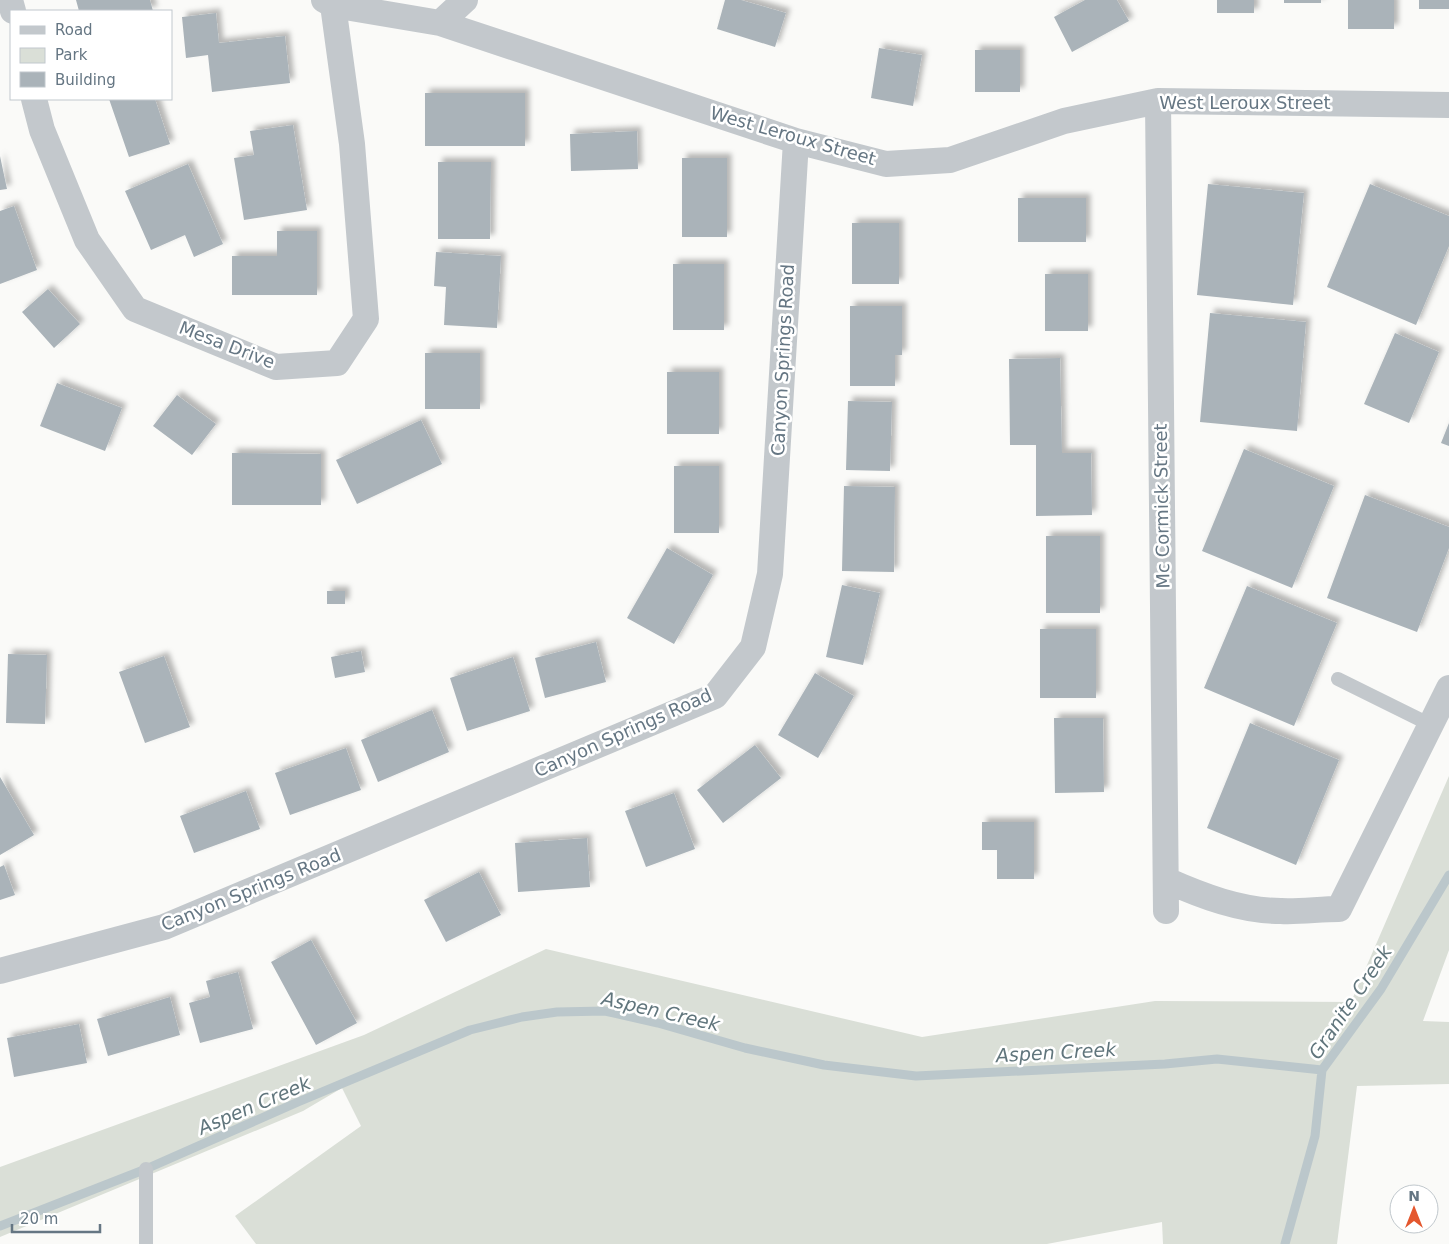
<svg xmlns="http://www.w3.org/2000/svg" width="1449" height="1244" font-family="'DejaVu Sans',sans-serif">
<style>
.green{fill:#dadfd7}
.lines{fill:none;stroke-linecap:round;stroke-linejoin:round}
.stream{stroke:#bbc7cb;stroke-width:9}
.building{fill:#aab3b9;filter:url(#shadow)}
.lane{stroke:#c3c8cc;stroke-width:14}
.street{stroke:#c3c8cc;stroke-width:26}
.labels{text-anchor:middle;stroke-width:5;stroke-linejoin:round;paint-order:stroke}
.street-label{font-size:18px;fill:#657683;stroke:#fff}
.water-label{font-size:19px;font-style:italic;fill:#60757c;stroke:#fff}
</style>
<defs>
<filter id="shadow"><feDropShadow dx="4.5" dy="-4.5" stdDeviation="2.5" flood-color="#0004"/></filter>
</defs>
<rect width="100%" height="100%" fill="#fafaf8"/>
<path class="green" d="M1449,776v174l-26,71 26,1v62l-92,2 -20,158h-174l-1,-22 -115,22h-791l-21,-28 126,-90 -19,-38 -39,23 -303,126v-70l364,-132 182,-86 376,88 233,-36 196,1z"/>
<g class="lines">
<path class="stream" d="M0,1226l146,-57 152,-67 172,-72 52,-13 35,-5 48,-1 53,12 87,25 79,17 92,11 249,-12 52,-5 105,11
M1285,1244l30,-108 7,-66 59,-81 68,-114"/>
</g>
<path class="building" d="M76,0h74l3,11h-74z
M725,0h16l45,13 -11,34 -58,-18z
M1085,0h32l12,21 -57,31 -18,-35z
M1217,0h37v13h-37z
M1284,0h37v3h-37z
M1348,0h46v29h-46z
M1419,0h30v9h-30z
M216,13l3,30 66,-7 5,47 -78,9 -4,-37 -22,3 -4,-41z
M879,48l43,7 -9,51 -42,-8z
M975,50h45v42h-45z
M425,93h100v53h-100z
M109,99h46l15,45 -41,13z
M293,125l14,85 -63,10 -10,-62 20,-3 -4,-24z
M637,131l1,38 -67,2 -1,-37z
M0,156l7,33 -7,1z
M682,158h45v79h-45z
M438,162h53l-1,77h-52z
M188,164l35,80 -29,13 -9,-22 -34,15 -26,-59z
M1208,184l96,9 -11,112 -96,-10z
M1370,184l79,32v30l-33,79 -89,-38z
M1018,198h68v44h-68z
M14,206l23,64 -37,14v-73z
M852,223h47v61h-47z
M277,231h40v64h-85v-39h45z
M436,252l65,4 -4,72 -53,-3 2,-38 -12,-1z
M673,264h51v66h-51z
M1045,274h43v57h-43z
M48,289l32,35 -26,24 -32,-36z
M850,306h52v49h-7v31h-45z
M1210,313l96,9 -9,109 -97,-9z
M1395,333l44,19 -30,71 -45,-19z
M425,353h55v56h-55z
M1060,358l2,95h29l1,62 -56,1v-71h-26l-1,-86z
M667,372h52v62h-52z
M57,383l65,25 -17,43 -65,-25z
M177,395l39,29 -24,31 -39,-29z
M848,401l44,1 -2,69 -44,-1z
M421,420l21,44 -85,40 -21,-44z
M1449,423v23l-8,-3z
M1244,449l90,37 -42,102 -90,-37z
M232,453l89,1v51h-89z
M674,466h45v67h-45z
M844,486l51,1 -1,85 -52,-1z
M1365,495l84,32v21l-32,84 -90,-34z
M1046,536h54v77h-54z
M667,548l46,27 -39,69 -47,-26z
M842,585l38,8 -17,72 -37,-8z
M1247,586l90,37 -43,103 -90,-38z
M327,591h18v13h-18z
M1040,629h56v69h-56z
M596,642l10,40 -61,16 -10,-40z
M361,651l4,21 -30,6 -4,-21z
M8,654l39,1 -2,69 -39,-1z
M164,656l26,71 -45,16 -26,-71z
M513,657l17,54 -63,20 -17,-53z
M815,673l39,23 -36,62 -40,-23z
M432,710l17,42 -71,30 -17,-42z
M1054,718h49l1,74 -49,1z
M1250,723l89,37 -43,105 -89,-37z
M755,745l26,33 -58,45 -26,-33z
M346,748l15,42 -71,25 -15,-42z
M0,777l34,58 -34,20z
M246,791l14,38 -66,24 -14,-37z
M674,793l21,56 -49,18 -21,-56z
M982,822h52v57h-37v-29h-15z
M587,838l3,49 -72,5 -3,-49z
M4,865l11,30 -15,5v-33z
M479,872l22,43 -55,27 -22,-42z
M311,940l46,83 -41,22 -45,-83z
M238,972l15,57 -53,14 -11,-40 21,-6 -4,-16z
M170,997l10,38 -72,21 -11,-37z
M79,1024l8,39 -73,14 -7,-39z"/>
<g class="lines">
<path class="lane" d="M1338,679l93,46
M146,1169v75"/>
<path class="street" d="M10,0l3,11
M324,0l9,5 107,18 356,118 90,23 64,-4 114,-39 94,-20 291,4
M440,23l25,-23
M34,99l8,31 45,110 48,69 141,58 61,-4 29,-44 -14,-175 -19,-139
M1158,101l8,810
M1166,880c36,16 75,31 115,31 18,1 39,-2 58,-2l110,-221
M0,971l164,-44 551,-231 38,-49 17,-73 26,-433"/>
</g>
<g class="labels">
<g class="street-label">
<text x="1245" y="109">West Leroux Street</text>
<text transform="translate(793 136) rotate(16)" y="6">West Leroux Street</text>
<text transform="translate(227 345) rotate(21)" y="6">Mesa Drive</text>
<text transform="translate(783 360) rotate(-87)" y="6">Canyon Springs Road</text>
<text transform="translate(1162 506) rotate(-91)" y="6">Mc Cormick Street</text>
<text transform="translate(623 733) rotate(-24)" y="6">Canyon Springs Road</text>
<text transform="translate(251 890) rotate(-22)" y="6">Canyon Springs Road</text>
</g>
<g class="water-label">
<text transform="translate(1350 1002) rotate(-56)" y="7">Granite Creek</text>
<text transform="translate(661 1011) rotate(13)" y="7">Aspen Creek</text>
<text transform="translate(1056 1052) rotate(-3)" y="7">Aspen Creek</text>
<text transform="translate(254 1105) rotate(-23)" y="7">Aspen Creek</text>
</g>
</g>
<rect x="10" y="10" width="162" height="90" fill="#ffffff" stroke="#c1c8cd"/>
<rect x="20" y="26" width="25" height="8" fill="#c3c8cc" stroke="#c1c8cd"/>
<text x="55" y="35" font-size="15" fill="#657683">Road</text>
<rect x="20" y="48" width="25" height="15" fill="#dadfd7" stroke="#c1c8cd"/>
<text x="55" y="60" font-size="15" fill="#657683">Park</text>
<rect x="20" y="72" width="25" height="15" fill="#aab3b9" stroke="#c1c8cd"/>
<text x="55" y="85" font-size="15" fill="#657683">Building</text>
<g transform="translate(1414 1209)"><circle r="24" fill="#ffffff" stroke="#c1c8cd"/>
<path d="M0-4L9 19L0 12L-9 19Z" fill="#e4572e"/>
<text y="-8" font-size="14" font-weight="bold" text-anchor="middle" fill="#657683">N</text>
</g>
<path d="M12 1224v8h88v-8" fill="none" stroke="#657683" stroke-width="2.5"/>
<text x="20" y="1224" font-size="15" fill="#657683" stroke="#ffffff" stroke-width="4" paint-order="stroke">20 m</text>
</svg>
